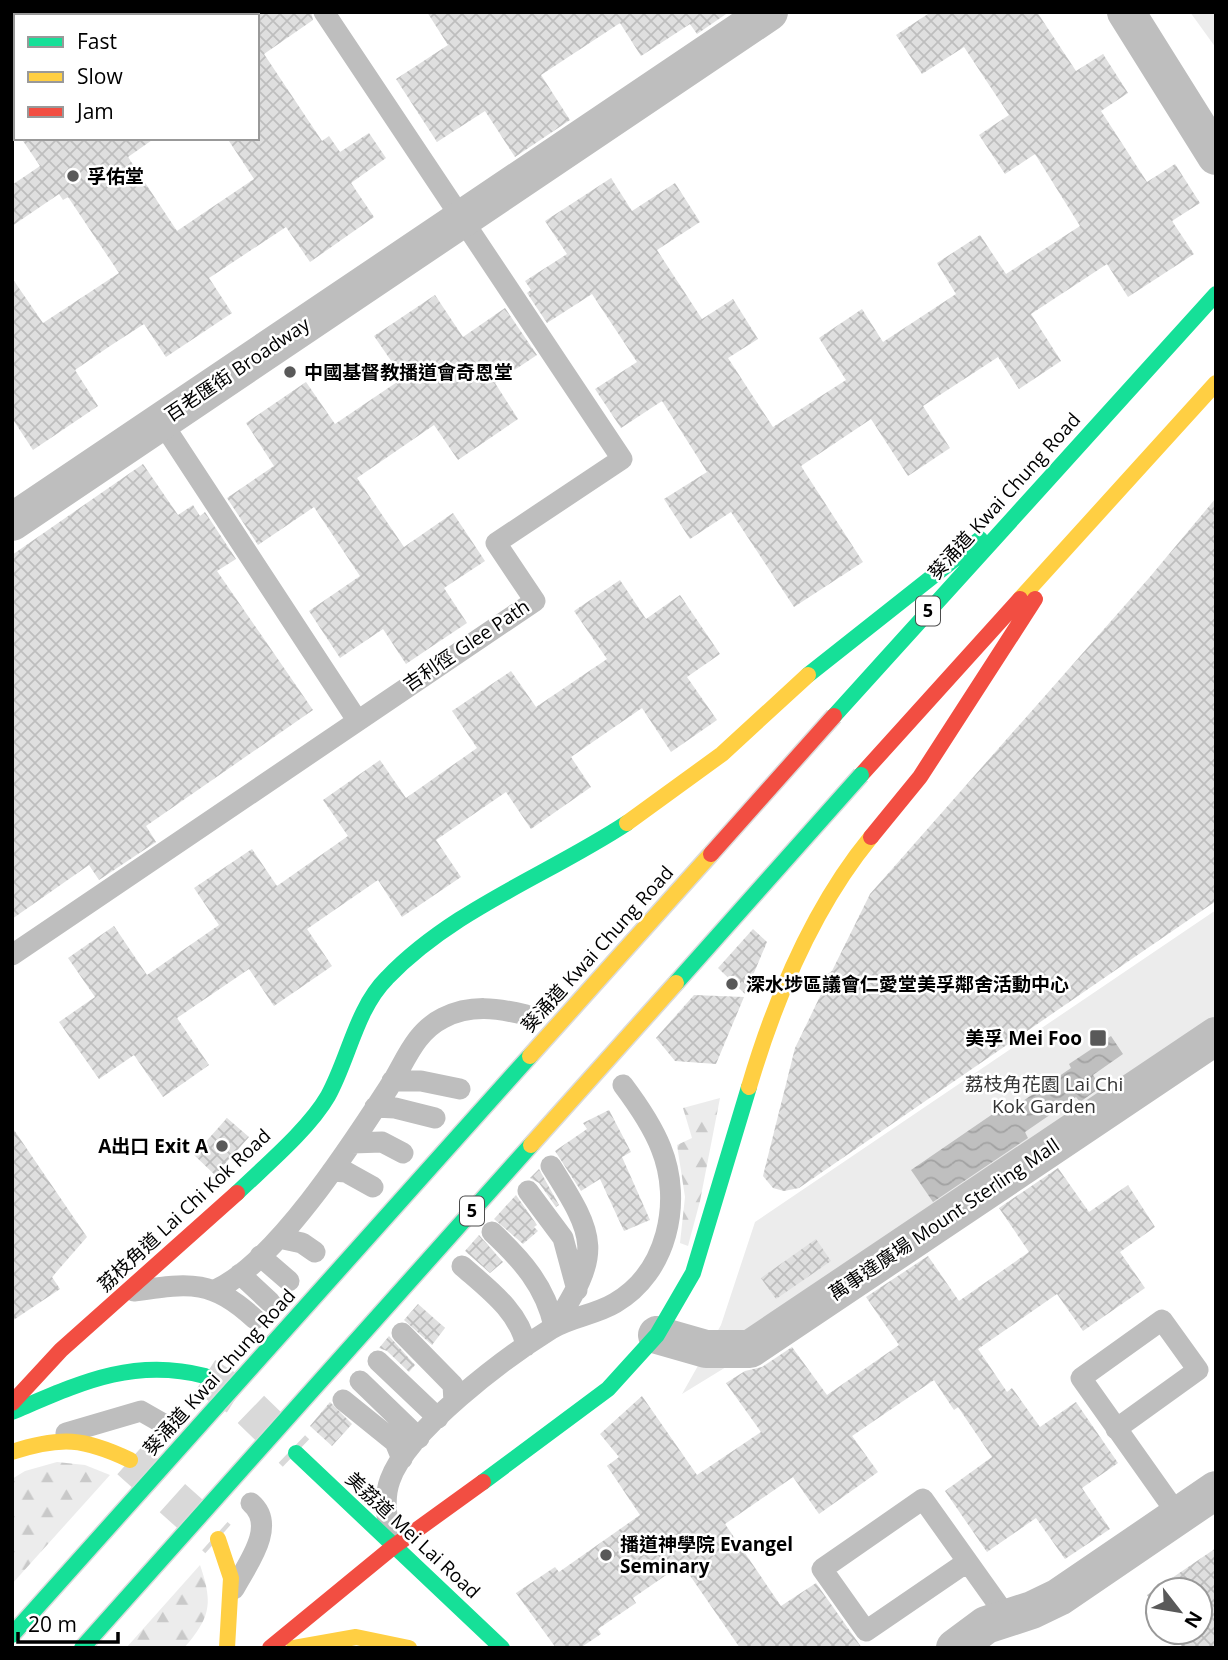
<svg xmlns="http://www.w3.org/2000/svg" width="1228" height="1660" font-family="'Open Sans','Noto Sans TC',sans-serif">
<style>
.green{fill:#ececec}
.forest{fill:url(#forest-firs)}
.park{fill:url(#park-crowns)}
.water{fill:url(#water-waves)}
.building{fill:url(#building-cross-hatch)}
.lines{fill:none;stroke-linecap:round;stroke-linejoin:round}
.secondary-tunnel{stroke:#d9d9d9;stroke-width:38;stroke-dasharray:38 19;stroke-linecap:butt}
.primary-tunnel{stroke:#d9d9d9;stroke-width:38;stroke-dasharray:38 19;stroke-linecap:butt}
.lane{stroke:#bebebe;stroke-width:21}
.street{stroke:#bebebe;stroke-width:38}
.fast{stroke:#16e098;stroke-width:16}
.slow{stroke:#ffcf43;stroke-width:16}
.jam{stroke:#f24e42;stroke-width:16}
.fast-bridge-casing{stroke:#dbdbdb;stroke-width:19;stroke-linecap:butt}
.slow-bridge-casing{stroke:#dbdbdb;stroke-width:19;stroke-linecap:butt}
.jam-bridge-casing{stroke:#dbdbdb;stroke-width:19;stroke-linecap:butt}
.fast-bridge{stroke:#16e098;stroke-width:16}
.slow-bridge{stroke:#ffcf43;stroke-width:16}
.jam-bridge{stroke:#f24e42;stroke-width:16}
.poi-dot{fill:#595959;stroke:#fff;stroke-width:2.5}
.labels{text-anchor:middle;stroke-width:5;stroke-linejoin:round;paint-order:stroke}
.shield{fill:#fff;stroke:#4c4c4c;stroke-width:2}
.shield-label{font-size:18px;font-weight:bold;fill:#000}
.poi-label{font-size:19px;font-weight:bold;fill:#000;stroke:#fff;text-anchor:start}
.street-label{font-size:19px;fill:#000;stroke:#fff}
.park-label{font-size:19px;fill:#333;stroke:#fff}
</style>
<defs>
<pattern id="forest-firs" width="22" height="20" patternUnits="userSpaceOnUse" patternTransform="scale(1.75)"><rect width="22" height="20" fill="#ececec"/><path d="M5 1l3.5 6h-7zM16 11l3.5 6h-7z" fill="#c9c9c9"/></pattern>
<pattern id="park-crowns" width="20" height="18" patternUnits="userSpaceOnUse" patternTransform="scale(1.75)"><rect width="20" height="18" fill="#ececec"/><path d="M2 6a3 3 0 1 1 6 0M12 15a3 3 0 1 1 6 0" fill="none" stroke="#c9c9c9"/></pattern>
<pattern id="water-waves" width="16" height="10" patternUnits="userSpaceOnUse" patternTransform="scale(1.75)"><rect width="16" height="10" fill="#bfbfbf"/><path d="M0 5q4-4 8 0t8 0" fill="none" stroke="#a2a2a2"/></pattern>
<pattern id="building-cross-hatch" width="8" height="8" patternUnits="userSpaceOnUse" patternTransform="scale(1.75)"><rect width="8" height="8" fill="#dfdfdf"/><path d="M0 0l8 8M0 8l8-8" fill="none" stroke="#bebebe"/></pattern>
</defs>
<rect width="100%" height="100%" fill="#fff"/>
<path class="green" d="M1216,910v135l-364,245 -170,104 39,-69 34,-103z"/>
<path class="forest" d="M1190,12h26v36z
M720,1098l-20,103 -12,45 -8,-3 5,-46 -8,-52 15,-7 -9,-30z
M57,1462l28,3 25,10 -98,109v-105l13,-8z
M200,1565c13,38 11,52 -16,83h-58z"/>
<path class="park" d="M12,12h63l-5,4h-54v36l-4,2z"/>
<path class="water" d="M1111,1036l12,18 -30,21 8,12 -21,15 -4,-5 -51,35 3,6 -95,64 -22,-32 89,-61 4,5 67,-46 -2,-4z"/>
<path class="building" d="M257,12h54l2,8 -49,34 58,87 7,-5 11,16 29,-19 17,25 -35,25 23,34 -64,45 -24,-35 -77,51 23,35 -66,44 -22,-33 -34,22 -35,24 23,36 -65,44 -21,-32v-140l31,45 76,-50 -51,-76 -5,3 -4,-6 -47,32v-41l28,-19 -19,-28h134l-27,19 49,74 77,-52 -27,-41h30z
M427,12h302l-32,22 -7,-10 -49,32 -21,-33 -79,52 29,45 -55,37 -30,-46 -48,31 -41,-63 52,-34z
M931,12h106l39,59 27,-17 25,39 -27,18 46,71 28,-18 25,39 -28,18 22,33 -66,43 -21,-33 -76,50 30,47 -42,28 -21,-32 -75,49 27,42 -42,28 -37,-57 -70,47 62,96 -69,45 -63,-95 -41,27 -26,-40 43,-27 -45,-71 -41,27 -26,-39 42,-27 -45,-68 -45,29 -20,-30 4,-3 -6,-9 42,-27 -22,-33 37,-24 29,-19 21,33 43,-28 25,39 -43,28 45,69 31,-20 25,40 -30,19 45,69 73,-47 -27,-42 43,-29 21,33 73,-48 -19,-31 43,-28 26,39 74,-48 -45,-72 -30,20 -26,-39 30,-20 -45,-68 -42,27 -26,-39z
M435,295l28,42 42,-29 32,47 -42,28 23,36 -60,41 -24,-35 -77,53 47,69 49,-34 32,48 -41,27 23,35 -36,24 -25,17 -23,-35 -43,29 -31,-47 51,-35 -46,-69 -56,38 -31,-47 47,-32 -28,-43 60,-41 29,42 68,-46 -29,-42z
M143,464l35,51 15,-10 7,11 5,-4 31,47 -19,12 96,139 -167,116 10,16 -57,38 -10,-15 -77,54v-364z
M1216,498v403l-417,287 -15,3 -11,-3 -10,-12 32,-128 32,-66 -4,-5 9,-6 38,-77 279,-316z
M620,580l26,39 34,-24 40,59 -33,23 30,43 -46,32 -29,-44 -71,49 20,30 -60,42 -25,-37 -70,48 25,37 -59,40 -24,-37 -71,49 25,37 -58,40 -25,-37 -72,49 32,47 -24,17 -22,15 -29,-42 -35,24 -40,-57 36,-25 -27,-39 46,-32 33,49 72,-50 -25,-37 58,-39 25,37 71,-50 -25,-36 57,-40 26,38 71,-50 -25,-37 59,-40 25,36 71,-48 -33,-48z
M753,929l14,13 -22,52 -27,-26z
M694,995l50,2 -28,67 -41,-3 -19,-23z
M609,1110l22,42 -9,5 28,63 -26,11 -24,-52 -19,12 -26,-40 32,-22 -4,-6z
M227,1118l22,19 -34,38 -21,-20z
M12,1127l75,110 -35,40 8,12 -48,32z
M1058,1168l31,44 39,-27 27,42 -35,25 25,36 -62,43 -26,-37 -79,55 29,43 5,-4 28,39 36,-25 42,61 -36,25 28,41 -45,30 -29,-41 -49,34 -42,-61 47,-34 -34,-50 -4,3 -20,-30 -82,56 26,36 -59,42 -26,-37 -68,47 56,82 35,-23 46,65h-122l-58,-84 -49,34 3,5 -38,26 3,5 -21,14h-24l-40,-55 39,-26 4,5 81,-57 -33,-49 12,-9 -19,-23 42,-38 55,79 64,-43 -35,-49 19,-12 17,-4 30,-20 35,48 72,-50 -33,-48 62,-41 31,45 70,-49 -30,-44z
M539,1169l20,36 -3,2 -17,-24 -9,-5z
M516,1195l21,30 -3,2 4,4 -15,13 -29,-25z
M479,1235l24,27 -13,11 -25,-22z
M816,1239l15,22 -55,38 -15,-21z
M418,1304l27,24 -13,17 -28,-25z
M389,1336l26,29 -6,7 -22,-21 -8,-3z
M330,1402l22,22 -20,22 -22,-20z
M1216,1548v100h-33l-11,-16h28v-42h-42v21l-11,-16z"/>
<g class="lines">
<path class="secondary-tunnel" d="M205,1376l33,21 58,56"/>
<path class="primary-tunnel" d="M130,1460l88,79"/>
<path class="lane" d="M161,421l196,299
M12,955l523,-354 -39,-58 126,-84 -298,-447
M392,1081h29l39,8
M375,1107l20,1 40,10
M352,1143l30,-1 21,11
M551,1166c46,73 51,86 3,160
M332,1171l14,1 27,15
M528,1191l35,47 14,52
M492,1232c30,28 53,54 62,94
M279,1238l23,5 13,9
M260,1256l29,25
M462,1266c25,22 58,46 64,80
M240,1274l30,28
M215,1290c61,-27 139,-149 176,-206 15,-24 24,-52 52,-66 28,-14 54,-10 83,-3
M134,1291c56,-8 77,-12 121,28
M402,1333l51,52 1,17
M378,1361l60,57
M360,1381l59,57
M343,1400l52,42 7,17
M1116,1429l82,-59 -36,-50 -81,58 97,137
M66,1433l75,-22 21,12
M391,1538c-4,-19 -8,-39 -1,-58 17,-49 116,-123 161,-151 19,-12 44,-14 64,-26 52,-30 68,-101 46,-155 -9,-23 -23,-43 -38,-63
M967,1562l-101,69 -44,-62 101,-70 84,118
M234,1589c12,-23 44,-63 17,-86"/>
<path class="street" d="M1126,12l90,144
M12,522l757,-510
M657,1335l49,14h44l466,-313
M955,1648l31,-23 46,-15 27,-13 157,-107"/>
<path class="fast" d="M808,675l172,-136
M834,716l382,-422
M237,1193c28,-27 72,-64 91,-97 21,-38 28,-87 59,-118 66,-69 161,-103 240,-155
M12,1412c66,-28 120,-55 193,-36
M296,1453l206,195
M483,1482l125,-93 49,-54 36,-62 56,-186"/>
<path class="slow" d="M1020,599l196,-216
M627,823l95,-69 86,-79
M749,1087c26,-88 63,-178 122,-250
M12,1452c49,-16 72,-14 118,8
M218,1539l13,39 -4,70
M294,1648l62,-11 53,11"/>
<path class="jam" d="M861,775l159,-176
M871,837l49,-60 115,-178
M12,1403l49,-53 176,-157
M270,1648l123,-101 90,-65"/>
<g class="fast-bridge-casing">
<path id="fast-bridge" d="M676,983l185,-208
M12,1635l518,-579
M82,1648l449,-503"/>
</g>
<g class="slow-bridge-casing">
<path id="slow-bridge" d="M530,1056l181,-202
M531,1145l145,-162"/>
</g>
<g class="jam-bridge-casing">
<path id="jam-bridge" d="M711,854l123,-138"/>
</g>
<use href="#fast-bridge" class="fast-bridge"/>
<use href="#slow-bridge" class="slow-bridge"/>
<use href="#jam-bridge" class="jam-bridge"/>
</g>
<g class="poi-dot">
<circle cx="73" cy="176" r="7"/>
<circle cx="290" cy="372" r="7"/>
<circle cx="732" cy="984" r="7"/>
<rect x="1089" y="1029" width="18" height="18" rx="3.5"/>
<circle cx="222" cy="1146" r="7"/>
<circle cx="606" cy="1555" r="7"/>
</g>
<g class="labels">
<g class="shield">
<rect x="916" y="596.5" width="24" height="29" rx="5"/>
<rect x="460" y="1196.5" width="24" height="29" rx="5"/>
</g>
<g class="shield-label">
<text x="928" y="617">5</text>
<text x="472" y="1217">5</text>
</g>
<g class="poi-label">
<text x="87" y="183">孚佑堂</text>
<text x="304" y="379">中國基督教播道會奇恩堂</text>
<text x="746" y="991">深水埗區議會仁愛堂美孚鄰舍活動中心</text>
<text x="1082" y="1045" text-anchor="end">美孚 Mei Foo</text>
<text x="208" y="1153" text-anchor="end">A出口 Exit A</text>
<text x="620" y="1551">播道神學院 Evangel<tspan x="620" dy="22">Seminary</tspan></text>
</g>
<g class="street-label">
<text transform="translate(237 369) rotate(-34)" y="7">百老匯街 Broadway</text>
<text transform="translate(1004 496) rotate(-48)" y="7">葵涌道 Kwai Chung Road</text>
<text transform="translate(466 645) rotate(-34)" y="7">吉利徑 Glee Path</text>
<text transform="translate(597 949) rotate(-48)" y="7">葵涌道 Kwai Chung Road</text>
<text transform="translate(184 1210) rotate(-43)" y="7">荔枝角道 Lai Chi Kok Road</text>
<text transform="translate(944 1219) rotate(-34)" y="7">萬事達廣場 Mount Sterling Mall</text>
<text transform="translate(219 1372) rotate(-48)" y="7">葵涌道 Kwai Chung Road</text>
<text transform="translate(413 1535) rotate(43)" y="7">美荔道 Mei Lai Road</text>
</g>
<g class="park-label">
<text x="1044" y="1091">荔枝角花園 Lai Chi<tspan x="1044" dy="22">Kok Garden</tspan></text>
</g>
</g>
<rect width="1228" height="1660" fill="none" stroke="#000000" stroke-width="28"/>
<rect x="14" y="14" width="245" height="126" fill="#ffffff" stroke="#999999" stroke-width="2"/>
<rect x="28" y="37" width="35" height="10" fill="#16e098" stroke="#999999" stroke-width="2"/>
<text x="77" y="49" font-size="21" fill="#000000">Fast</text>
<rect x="28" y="72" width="35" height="10" fill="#ffcf43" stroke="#999999" stroke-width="2"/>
<text x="77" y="84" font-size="21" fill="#000000">Slow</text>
<rect x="28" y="107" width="35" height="10" fill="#f24e42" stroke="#999999" stroke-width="2"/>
<text x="77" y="119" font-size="21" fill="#000000">Jam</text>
<g transform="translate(1179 1611) rotate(121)"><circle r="33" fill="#ffffff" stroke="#999999" stroke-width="2"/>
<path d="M0-5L12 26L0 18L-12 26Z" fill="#595959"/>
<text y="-10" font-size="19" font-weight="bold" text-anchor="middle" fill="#000000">N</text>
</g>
<path d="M18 1632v10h100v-10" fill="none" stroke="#000000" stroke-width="3.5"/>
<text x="28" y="1632" font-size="21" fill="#000000" stroke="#ffffff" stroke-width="5" paint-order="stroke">20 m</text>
</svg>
